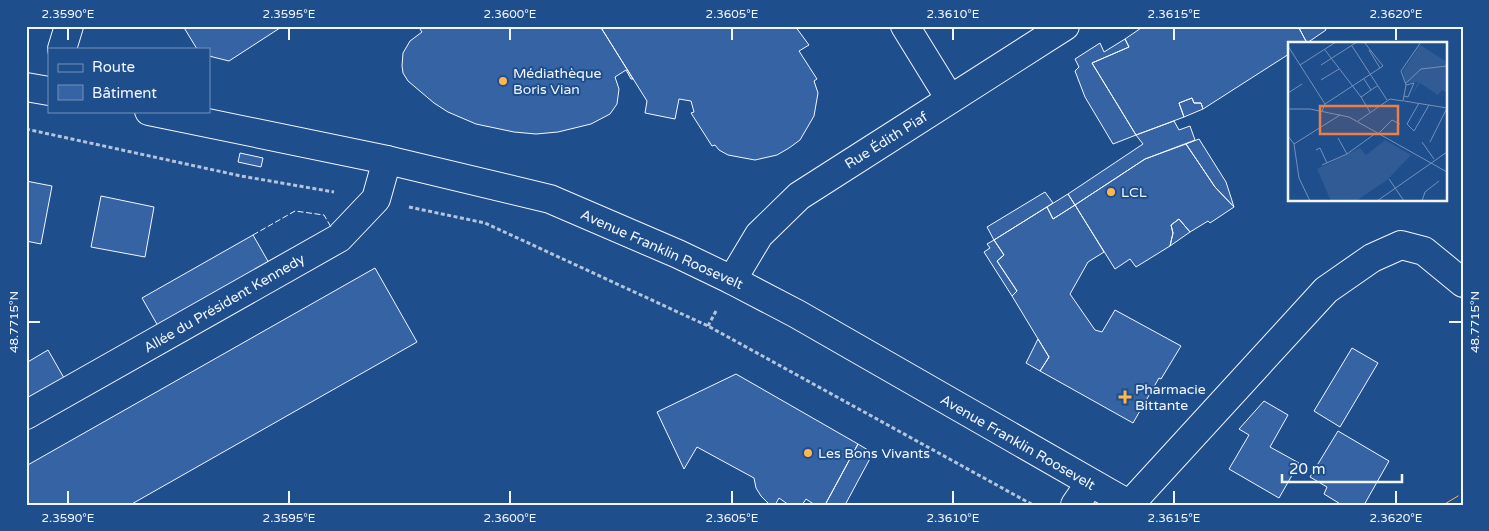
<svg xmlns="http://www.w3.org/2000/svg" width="1489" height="531" font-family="'Varela Round',sans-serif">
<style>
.building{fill:#3563a3;stroke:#f2f6ff}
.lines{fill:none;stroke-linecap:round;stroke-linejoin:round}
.minor-casing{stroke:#f2f6ff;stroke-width:30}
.major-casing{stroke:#f2f6ff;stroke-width:30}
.path{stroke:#b3c4dc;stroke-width:3;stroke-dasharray:4 2.5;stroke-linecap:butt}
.minor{stroke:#1f4e8c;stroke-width:28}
.major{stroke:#1f4e8c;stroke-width:28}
.fence{stroke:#f2f6ff;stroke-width:1;stroke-dasharray:6 2.5;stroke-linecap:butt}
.power{stroke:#ffb74d;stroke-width:1;stroke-dasharray:18 4 2.5 4;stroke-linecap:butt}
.ticks{fill:none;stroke:#f2f6ff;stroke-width:2}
.poi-dot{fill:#ffb74d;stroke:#1f4e8c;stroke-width:2}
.labels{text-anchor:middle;stroke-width:4;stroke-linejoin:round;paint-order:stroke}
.poi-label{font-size:14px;fill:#f2f6ff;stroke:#1f4e8c;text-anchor:start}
.street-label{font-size:14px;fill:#f2f6ff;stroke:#1f4e8c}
.inset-road{fill:none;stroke:#7391ba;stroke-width:1}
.view{fill:#ea8049;fill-opacity:0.15;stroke:#ea8049;stroke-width:2.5}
.inset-edge{fill:none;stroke:#f2f6ff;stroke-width:2.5}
.neatline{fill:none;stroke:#f2f6ff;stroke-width:2}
.ticks-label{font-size:12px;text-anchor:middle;fill:#f2f6ff}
</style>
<rect width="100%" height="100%" fill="#1f4e8c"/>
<path class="building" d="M183,26h100l-54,35 -20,-5v-7h-12z
M418,26h182l33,53h-2l-5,-9 -11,7 4,12 -2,15 -7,10 -19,10 -33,8 -22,2 -22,-2 -38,-8 -28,-12 -14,-9 -26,-22 -5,-8 -1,-7 1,-13 7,-12 12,-9z
M600,26h195l14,19 -10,6 18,28 -3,2 4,12 -4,23 -14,24 -11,8 -12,7 -22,5 -27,-5 -9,-5 -4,-5 -3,1 -21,-33 3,-1 -3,-11 -12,-2 -4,20 -30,-6 2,-12z
M1144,26h157l-2,2 8,15 -18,1v10l-86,55 -2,-6h-7l-2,-5 -13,5 5,14 -48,18 -44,-72 37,-16 -4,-8z
M1301,26h14l1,2 8,-2 2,4 -19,13 -8,-15z
M1125,39l4,8 -37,16 44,72 -23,9 -28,-47 -10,-26 4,-4 -4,-8 25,-16 4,9z
M1192,98l2,5h7l2,6 -19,8 -5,-14z
M1174,121l5,9 11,-4 5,14 -50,19 -70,46 -7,-11 75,-50 -7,-9z
M1199,139l27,43 8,25 -19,-20 -29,-43z
M1186,144l29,43 19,20 -24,16 -2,-2 -18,11 -11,-13 -8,6 2,8 -3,13 -34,21 -6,-8 -15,10 -40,-64 70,-46z
M240,153l23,5 -2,9 -23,-5z
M26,181l26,5 -11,58 -15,-3z
M1045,192l8,11 -59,37 -7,-13z
M1068,194l7,11 -22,14 -6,-12z
M101,196l53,11 -9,50 -54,-10z
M1075,205l29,47 -16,10 -18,32 25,36 7,2 13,-22 66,36 -20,33 -2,-1 -26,45 -93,-52 9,-14 -37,-61 5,-5 -20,-30 7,-6 -10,-15 53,-33 6,12z
M1179,219l11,13 -20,14 3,-13 -2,-8z
M253,235l16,28 -111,63 -16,-28z
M994,240l10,15 -7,6 20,30 -5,5 -28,-44 6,-4 -3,-4z
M375,268l42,74 -287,163h-104v-39z
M1038,339l11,18 -9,14 -14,-8z
M1352,348l26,15 -38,64 -26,-16z
M48,350l16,28 -38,21v-36z
M736,374l122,70 -33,61h-10l-9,-6 -4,6h-13l-10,-7 -4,7h-5l-9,-9 -5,-8 -2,-10 -57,-31 -13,22 -27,-57z
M1264,401l24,14 -18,32 29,16 -20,35 -50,-29 20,-34 -10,-6z
M1338,431l51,30 -25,44h-22l-18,-11 3,-7 -17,-10z
M858,444l15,9 -28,52h-20z"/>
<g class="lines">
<g class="minor-casing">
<path id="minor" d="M905,26l45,73
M62,49l7,-23
M732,280l27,-45 40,-39 266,-170
M26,415l313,-177 37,-39 11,-39
M1130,504l196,-214 46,-32 29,-13 23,6 39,32
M1075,505l15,-22"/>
</g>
<g class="major-casing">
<path id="major" d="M26,87l23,4
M149,111l238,49 163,39 128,55 54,26 65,34 333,191"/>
</g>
<path class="path" d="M26,129l215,47 93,16
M409,207l76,16 223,103 325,179
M708,326l8,-15"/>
<use href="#minor" class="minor"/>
<use href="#major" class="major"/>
<path class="fence" d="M253,235l42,-24 29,4 7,12"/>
<path class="power" d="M1443,505l20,-12"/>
</g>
<path class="ticks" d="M68,28v12M289,28v12M510,28v12M732,28v12M953,28v12M1174,28v12M1396,28v12M28,322h12M1449,322h13M68,491v13M289,491v13M510,491v13M732,491v13M953,491v13M1174,491v13M1396,491v13"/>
<g class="poi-dot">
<circle cx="503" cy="81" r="5"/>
<circle cx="1111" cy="192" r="5"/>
<path d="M1122.5 389.5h5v5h5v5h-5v5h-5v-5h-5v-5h5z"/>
<circle cx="808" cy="453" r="5"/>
</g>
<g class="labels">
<g class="poi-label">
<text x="513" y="78">Médiathèque<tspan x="513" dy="16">Boris Vian</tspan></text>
<text x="1121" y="197">LCL</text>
<text x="1135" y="394">Pharmacie<tspan x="1135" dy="16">Bittante</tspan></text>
<text x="818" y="458">Les Bons Vivants</text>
</g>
<g class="street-label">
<text transform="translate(886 140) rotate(-32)" y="5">Rue Édith Piaf</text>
<text transform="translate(662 249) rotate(24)" y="5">Avenue Franklin Roosevelt</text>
<text transform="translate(224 303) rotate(-30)" y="5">Allée du Président Kennedy</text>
<text transform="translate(1018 442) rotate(30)" y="5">Avenue Franklin Roosevelt</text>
</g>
</g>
<g transform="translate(1288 42)">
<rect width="159" height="159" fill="#1f4e8c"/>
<path d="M132,3l27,17v31l-5,-3 -4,5 -18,-12 -8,12 6,-13 -13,1 -2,-12zM97,98l26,15 -24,25 -31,21h-25l-14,-32 43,-21 6,7z" fill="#305b95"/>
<path class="inset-road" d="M0,4l37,58 -3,7M64,4l35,54M37,8l36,47 10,-7M81,8l11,18M12,23l36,-23M33,23l36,-23M76,37l7,11 6,-4M33,38l18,-11M117,42l16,-15 26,-3M0,51l14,-9M116,54l4,1 6,-14 -8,2M73,55l9,15M116,59l43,7M131,61l-12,21 7,7 15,-26M37,62l58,-38 -19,-24M0,67h22l39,8 98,55M70,79l32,-22 13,2 3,-16 -5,-14 20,-29M91,91l13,-13 8,4M0,94l6,8 5,34 11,23M50,96l9,16M134,100l12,17M142,100l17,-34M6,102l46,-29M28,108l4,-2 7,15M34,123l25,-11 29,-21M101,137l15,22M89,159l70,-49M134,159l3,-9 14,-11"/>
<path class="view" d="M32,64h78v28h-78z"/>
<rect width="159" height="159" class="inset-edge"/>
</g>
<rect width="1489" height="531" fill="none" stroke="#1f4e8c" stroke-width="55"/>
<rect x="48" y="48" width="162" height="65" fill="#1f4e8c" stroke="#7391ba"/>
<rect x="58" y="64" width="25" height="8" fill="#1f4e8c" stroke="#7391ba"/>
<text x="92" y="72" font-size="15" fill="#f2f6ff">Route</text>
<rect x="58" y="85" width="25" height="15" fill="#3563a3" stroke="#7391ba"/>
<text x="92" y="98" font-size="15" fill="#f2f6ff">Bâtiment</text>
<path d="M1282 474v8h120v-8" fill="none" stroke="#f2f6ff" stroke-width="2.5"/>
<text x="1289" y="474" font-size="15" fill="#f2f6ff" stroke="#1f4e8c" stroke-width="4" paint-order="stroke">20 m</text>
<rect x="28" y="28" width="1434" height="476" class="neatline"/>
<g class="ticks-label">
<text x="68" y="18">2.3590°E</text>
<text x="289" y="18">2.3595°E</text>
<text x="510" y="18">2.3600°E</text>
<text x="732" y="18">2.3605°E</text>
<text x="953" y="18">2.3610°E</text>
<text x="1174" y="18">2.3615°E</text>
<text x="1396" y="18">2.3620°E</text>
<text transform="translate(14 322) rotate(-90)" y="4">48.7715°N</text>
<text transform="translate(1475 322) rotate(-90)" y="4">48.7715°N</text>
<text x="68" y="522">2.3590°E</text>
<text x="289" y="522">2.3595°E</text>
<text x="510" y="522">2.3600°E</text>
<text x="732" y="522">2.3605°E</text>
<text x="953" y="522">2.3610°E</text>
<text x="1174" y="522">2.3615°E</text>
<text x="1396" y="522">2.3620°E</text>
</g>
</svg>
